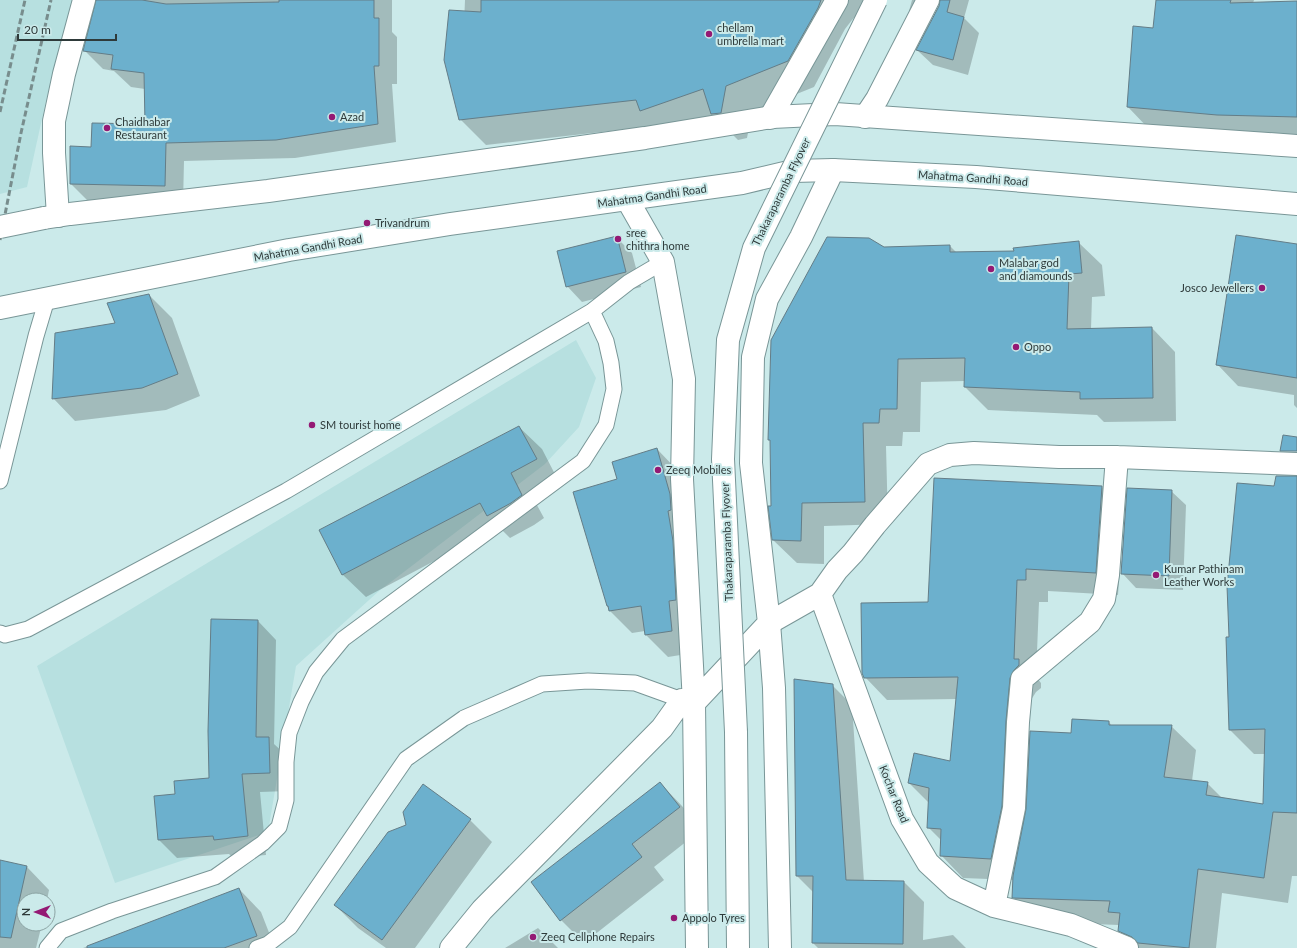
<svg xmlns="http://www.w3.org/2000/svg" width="1297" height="948" font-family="Lato,sans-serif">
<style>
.built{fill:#b7e0e0}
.shadow{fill:#0003}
.building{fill:#6cb0cd;stroke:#647d87}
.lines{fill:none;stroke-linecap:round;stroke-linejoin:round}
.service-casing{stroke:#799697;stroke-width:17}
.minor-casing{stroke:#799697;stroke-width:24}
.tertiary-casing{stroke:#799697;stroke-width:24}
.secondary-casing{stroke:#799697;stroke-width:24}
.primary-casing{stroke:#799697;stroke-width:24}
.service{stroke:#fff;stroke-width:15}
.minor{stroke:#fff;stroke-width:22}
.tertiary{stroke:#fff;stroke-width:22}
.secondary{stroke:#fff;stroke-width:22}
.primary{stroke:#fff;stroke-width:22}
.rail{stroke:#788d8d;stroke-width:3;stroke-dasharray:6 3;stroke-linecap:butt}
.secondary-bridge-casing{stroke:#799697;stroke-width:24;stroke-linecap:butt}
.primary-bridge-casing{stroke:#799697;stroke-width:24;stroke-linecap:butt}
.secondary-bridge{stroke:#fff;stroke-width:22}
.primary-bridge{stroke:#fff;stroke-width:22}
.poi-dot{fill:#941974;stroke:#cbeaea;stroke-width:1.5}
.labels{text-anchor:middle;stroke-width:4;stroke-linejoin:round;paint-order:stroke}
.poi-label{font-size:11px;fill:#2e3a3a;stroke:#cbeaea;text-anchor:start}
.street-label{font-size:11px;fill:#2e3a3a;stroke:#cbeaea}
</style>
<rect width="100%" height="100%" fill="#cbeaea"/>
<path class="built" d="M0,0h78l-31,96 -20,91 -27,7z
M576,340l20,38 -17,49 -34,37 -166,127 -83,75 -28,166 -153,51 -78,-217z"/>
<path class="shadow" d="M97,0h295v32l5,5v47h-5l4,58 -101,16 -111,3 -1,43 -94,-2 -18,-18 75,-59 -1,-36 -14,-2 -17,-16 -11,-2 -19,-19z
M465,0h406l-19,20 -7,9 -31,58 -62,25 -5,26 -9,2 -21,-21 -231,26 -26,-26z
M912,0h57l-5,18 15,15 -11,42 -35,-10 -16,-15 24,-47 -4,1 -13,22 -15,-15z
M1157,0h97l-1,3 44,-1v135l-148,-8 -21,-22 26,-78z
M616,237l16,16 9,34 -59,15 -15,-16z
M1078,242l24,23 3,31 -13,1 -1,32 61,-1 23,24 1,69 -72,1 -7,-7 -109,-5 -23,-23v-6l-44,1 -1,50h-17l-1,14h-16l2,78 -64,2v38l-27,-1 -24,-23 -2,-99 -2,-1 115,-192 66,-2 7,7 58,-1z
M1297,245v163l-3,-3v-10l-56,-9 -21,-22z
M149,295l23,23 28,78 -34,14 -91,11 -22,-23 63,-75z
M519,427l23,22 17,33 -27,14 12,22 -10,7 -24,13 -11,-11 -133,70 -23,-22 -22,-44z
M657,449l21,22 15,182 -25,4 -22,-22 -1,-4 -13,2 -22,-22 -3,-5 11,-126z
M1297,486v390h-5l-4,27 -66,-10 -6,55h-80l-17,-18v-5l-81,-3 -25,-25 1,-17 -51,-2 -22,-23 1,-14 -14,-14 1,-24 -20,-20 42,-21 6,-63 -70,1 -22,-23 64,-74 173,-116 22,22 -6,86 -70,-4v11h-9l-3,75 5,6v5l-5,4 -5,8 -4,44 -3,76 48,-86 37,-12 3,4h59l25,24 -4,31 15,2 16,16 41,6 1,-51h-11l-24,-24v-92l45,-151z
M1171,491l15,14 -3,85 -47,-2 -14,-15z
M258,621l18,19 -2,104 13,12 1,35 -28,1 6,63 -33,3 -4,-4 -52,4 -18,-18 18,-45 33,-16z
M832,685l20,20 12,177h40l20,20 -1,38 30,-5 13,13h-148l-5,-5 1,-50 -17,-17z
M660,783l22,23 19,24 -47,37 10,13 -80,63 -23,-23 -29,-38z
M470,820l22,22 -77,106h-29l-28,-20 -23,-23z
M0,862l27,5 22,23 -2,10h-23v24h18l-6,24h-36z
M239,889l22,23 14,36h-192z
M538,928l20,20h-53z"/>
<path class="building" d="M96,0h46l24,4 113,-2v-2h95v18h5v48h-5l4,58 -102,16 -110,3 -1,43 -95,-2v-38l21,1 1,-24 53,1 -1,-51 -33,-4 2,-14 -30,-4z
M481,0h340l-3,8 -30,53 -62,25 -5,27 -10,1 -8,-25 -63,22 -4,-11 -177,20 -15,-60 5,-50 32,2z
M940,0h10l-3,12 17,5 -11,43 -37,-10 23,-44z
M1156,0h75l-1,3 67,-2v116l-80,-2 -90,-8 6,-81 20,2z
M1236,235l61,9v134l-81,-13z
M617,236l9,36 -60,15 -9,-36z
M827,237l42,1 15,9 66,-2v7l64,-1 -1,-3 66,-7 3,32 -13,1 -2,55 85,-2 1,71 -73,1v-7l-116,-5 1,-29 -67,1 -1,50h-17l-1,14h-16l2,79 -63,1 -1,38 -29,-1 -4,-34h3l-1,-66h-2l3,-100z
M149,294l29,80 -36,14 -90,11 3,-66 60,-10 -8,-20z
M519,426l18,33 -26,14 11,22 -11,8 -24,13 -7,-13 -138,72 -23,-45z
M1283,435l14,2v14h-17z
M657,448l13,46 1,16 -3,1 5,30 3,59 -7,1 3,30 -27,4 -4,-29 -32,5 -1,-5h-1l-34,-114 44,-13 -5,-17z
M1276,476h21v337l-24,-1 -9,66 -66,-9 -9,79 -51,-5 -6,-6 -14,-6 2,-18 -12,-1 2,-11 -98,-3 1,-22 13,-67 4,-78 41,2 1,-14 37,2v4h63l-8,52 44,5 -2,13 57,9 2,-75 -36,1 -3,-93h3l-2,-51 10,-103 37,3z
M934,478l168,8 -6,87 -70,-4v11h-9l-3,79h5v6l-5,5 -4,8 -4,43 -4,85 -11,53 -51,-3 1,-27 -14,-1 2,-40 -21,-5 6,-30 36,8 8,-84 -94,1 -2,-5 -1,-70 67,-1z
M1127,488l45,2 -3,86 -48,-2z
M211,619l47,1 -2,117h13l1,36 -28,1 6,62 -34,4 -1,-4 -55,4 -4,-44 21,-2 -1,-13 35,-3 -1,-47z
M794,679l39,5 13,196 58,1 -1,63 -91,-1 1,-67h-17z
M660,782l20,25 -48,37 10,13 -82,64 -29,-39z
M423,784l48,35 -89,121 -48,-35 54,-73 18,-7 -3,-13z
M0,860l27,6 -16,72 -11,-1z
M239,888l18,48 -33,12h-137v-2z"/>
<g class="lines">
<g class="service-casing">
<path id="service" d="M0,481l36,-145 11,-37
M0,633l5,2 23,-6 258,-138 306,-180 37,-29 34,-20
M47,948l14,-17 51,-20 103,-34 48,-34 16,-16 7,-27v-38l3,-29 12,-31 15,-30 27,-33 240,-178 23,-36 8,-36 -3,-26 -5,-22 -14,-30
M257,948l11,-4 22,-17 116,-168 58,-41 78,-34 46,-3 47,2 47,17"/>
</g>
<g class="minor-casing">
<path id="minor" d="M58,216l-4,-63v-32l10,-47 20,-74
M820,594l17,-24 16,-17 22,-28 53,-61 22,-9 24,-2 85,4h58l180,7
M769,623l51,-29 82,225 26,44 27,25 39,18 77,19 56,23
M994,906l20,-98 4,-86 4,-43 68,-57 14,-23 4,-24 9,-118"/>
</g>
<g class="tertiary-casing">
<path id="tertiary" d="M865,117l12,-18 51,-99
M770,118l67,-118
M627,199l36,63 21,117 -2,100 12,224 3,245
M451,948l31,-38 180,-182 20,-28 12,3 75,-80
M780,948l-6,-260 -5,-65 -18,-160 2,-106 14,-58 34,-62 32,-67"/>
</g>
<g class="secondary-casing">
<path id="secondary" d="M736,732l2,216"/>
</g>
<g class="primary-casing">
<path id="primary" d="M44,218l26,-4 198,-23 377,-53 127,-21 63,-3 462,32
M0,308l289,-58 161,-26 177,-25 115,-16 51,-12 40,-1 143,7 321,27"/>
</g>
<use href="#service" class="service"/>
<use href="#minor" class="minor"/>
<use href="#tertiary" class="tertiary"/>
<use href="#secondary" class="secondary"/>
<use href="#primary" class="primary"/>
<path class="rail" d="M0,112l25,-112
M0,240l21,-107 30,-133"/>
<g class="secondary-bridge-casing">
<path id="secondary-bridge" d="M736,732l-13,-273 5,-119 26,-92 122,-248"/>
</g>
<g class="primary-bridge-casing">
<path id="primary-bridge" d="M0,227l44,-9"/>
</g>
<use href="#secondary-bridge" class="secondary-bridge"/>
<use href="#primary-bridge" class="primary-bridge"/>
</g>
<g class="poi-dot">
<circle cx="709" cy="34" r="4"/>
<circle cx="332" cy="117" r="4"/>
<circle cx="107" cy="128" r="4"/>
<circle cx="367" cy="223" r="4"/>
<circle cx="618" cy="239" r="4"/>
<circle cx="991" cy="269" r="4"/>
<circle cx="1262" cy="288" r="4"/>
<circle cx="1016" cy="347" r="4"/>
<circle cx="312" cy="425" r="4"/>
<circle cx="658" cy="470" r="4"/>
<circle cx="1156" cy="575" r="4"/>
<circle cx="674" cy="918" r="4"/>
<circle cx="533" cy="937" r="4"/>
</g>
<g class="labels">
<g class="poi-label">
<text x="717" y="32">chellam<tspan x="717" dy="13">umbrella mart</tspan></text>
<text x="340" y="121">Azad</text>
<text x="115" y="126">Chaidhabar<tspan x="115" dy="13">Restaurant</tspan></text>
<text x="375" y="227">Trivandrum</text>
<text x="626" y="237">sree<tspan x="626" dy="13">chithra home</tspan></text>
<text x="999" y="267">Malabar god<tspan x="999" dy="13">and diamounds</tspan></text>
<text x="1254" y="292" text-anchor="end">Josco Jewellers</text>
<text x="1024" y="351">Oppo</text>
<text x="320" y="429">SM tourist home</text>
<text x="666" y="474">Zeeq Mobiles</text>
<text x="1164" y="573">Kumar Pathinam<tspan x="1164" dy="13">Leather Works</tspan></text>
<text x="682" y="922">Appolo Tyres</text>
<text x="541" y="941">Zeeq Cellphone Repairs</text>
</g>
<g class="street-label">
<text transform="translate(973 178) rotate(4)" y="4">Mahatma Gandhi Road</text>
<text transform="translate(781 192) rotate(-64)" y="4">Thakaraparamba Flyover</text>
<text transform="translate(652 196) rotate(-8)" y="4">Mahatma Gandhi Road</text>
<text transform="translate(308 248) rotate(-10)" y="4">Mahatma Gandhi Road</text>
<text transform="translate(727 542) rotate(-92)" y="4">Thakaraparamba Flyover</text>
<text transform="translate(894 794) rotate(68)" y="4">Kochar Road</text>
</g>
</g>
<g transform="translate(36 912) rotate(270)"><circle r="19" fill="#cbeaea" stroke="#8ca4a4"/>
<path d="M0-3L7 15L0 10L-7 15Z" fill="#941974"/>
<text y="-6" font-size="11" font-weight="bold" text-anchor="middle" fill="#2e3a3a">N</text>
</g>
<path d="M18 34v6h98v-6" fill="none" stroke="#2e3a3a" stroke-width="2"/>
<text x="24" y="34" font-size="12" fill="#2e3a3a" stroke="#cbeaea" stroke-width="3" paint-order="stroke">20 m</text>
</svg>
